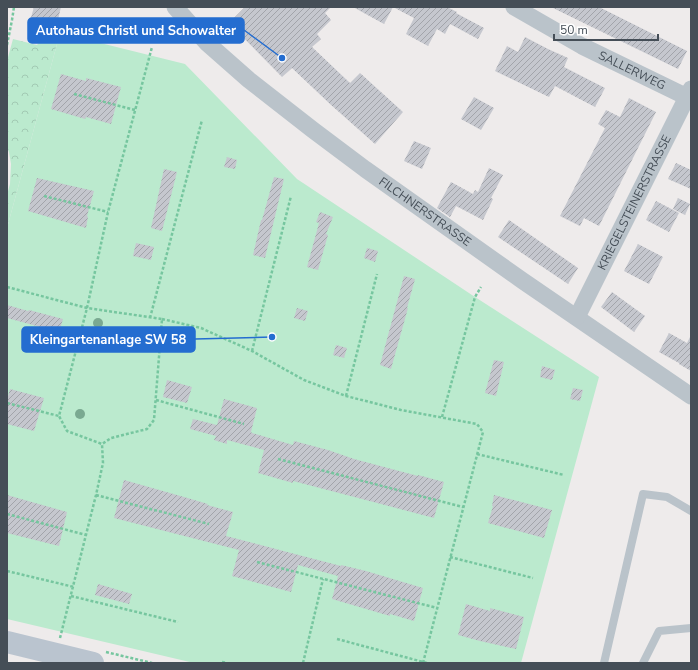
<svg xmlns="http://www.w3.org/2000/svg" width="698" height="670" font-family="'Nunito Sans',sans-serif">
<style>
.forest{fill:url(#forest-crowns)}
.garden{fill:#bbeace}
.building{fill:url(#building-hatch)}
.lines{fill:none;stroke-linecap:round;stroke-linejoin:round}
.path{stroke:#76c69f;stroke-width:2.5;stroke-dasharray:3 2;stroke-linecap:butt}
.service{stroke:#bac3ca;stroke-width:8}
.minor{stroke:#bac3ca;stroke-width:17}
.secondary{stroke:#bac4cf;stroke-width:22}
.tree{fill:#7aa991}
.labels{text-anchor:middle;stroke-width:3;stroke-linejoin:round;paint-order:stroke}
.street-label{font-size:12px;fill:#454e57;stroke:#fff}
.leader{fill:none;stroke:#246dd0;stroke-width:1.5}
.callout-dot{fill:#246dd0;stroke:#fff;stroke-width:1.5}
.callout{fill:#246dd0;stroke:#246dd0;stroke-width:1.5}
.callout-label{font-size:13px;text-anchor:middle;font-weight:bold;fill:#fff}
</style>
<defs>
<pattern id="forest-crowns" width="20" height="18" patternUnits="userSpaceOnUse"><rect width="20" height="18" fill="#bbeace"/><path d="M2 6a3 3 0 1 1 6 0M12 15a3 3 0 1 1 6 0" fill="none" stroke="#a2cab3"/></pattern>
<pattern id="building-hatch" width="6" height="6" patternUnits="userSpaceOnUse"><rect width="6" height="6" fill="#c5c7ce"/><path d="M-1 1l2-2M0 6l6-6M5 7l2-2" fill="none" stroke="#a2a4aa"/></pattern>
</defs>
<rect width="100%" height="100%" fill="#eeebeb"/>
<path class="forest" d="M60,33l-53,195v-33l3,-11 1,-20 -2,-12 -2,-4v-87l6,-22 24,6 8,-10z"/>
<path class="garden" d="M60,33l125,31 112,115 178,118 124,80 -78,286h-327l-187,-44v-391z"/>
<path class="building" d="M34,7h27l-5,21 -26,-7z
M245,7h86l-6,6 6,7 -14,14 4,5 -9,8 38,36 10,-10 43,39 -28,32 -45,-40 -38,-36 -10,9 -53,-54z
M353,7h94l10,5 -1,1 28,15 -6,11 -28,-15 -5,10 -8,-5 -9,17 -22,-12 8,-16 -21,-11 -9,17z
M551,7h48l88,44 -9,18z
M525,37l23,12 20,9 -4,9 41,21 -10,19 -40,-21 -6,11 -54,-26 12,-25 11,6z
M61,74l25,7v-3l35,9 -10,37 -25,-7 -1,2 -34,-10z
M474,97l20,11 -13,22 -20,-11z
M629,98l27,14 -57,114 -15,-8 -4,8 -20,-10 45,-88 -7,-4 8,-14 14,7z
M414,141l17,7 -9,21 -18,-8z
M227,157l10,3 -2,9 -11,-2z
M676,163l15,7v19l-23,-10z
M489,168l14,7 -12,23 2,1 -10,21 -27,-14 -6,11 -13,-9 14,-26 22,12 2,-4 3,2z
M164,169l13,3 -15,59 -11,-3z
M274,177l10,2 -19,79 -12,-3 8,-35h1z
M37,178l57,13 -7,25 1,1 -2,11 -58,-17z
M678,198l12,6 -5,11 -12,-6z
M656,201l23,12 -10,19 -23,-12z
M320,212l13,5 -7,17 2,1 -10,35 -11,-3 12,-44 -3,-1z
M509,220l69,48 -10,16 -70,-47z
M136,243l18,4 -3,13 -18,-4z
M638,244l25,13 -14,27 -25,-13z
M367,248l11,3 -3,11 -11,-4z
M404,276l11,3 -8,29h1l-17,61 -11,-4z
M612,292l33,24 -11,16 -33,-25z
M7,305l21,6 1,-1 34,9 -4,13 -52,-14z
M297,308l11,3 -3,10 -11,-3z
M669,333l18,10 4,-8v36l-12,-7v-1l-20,-11z
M336,345l11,3 -3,10 -11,-3z
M494,360l10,2 -8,34 -11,-3z
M542,366l13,4 -3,10 -12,-3z
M167,380l25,7 -5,16 -24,-6z
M573,388l10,2 -3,11 -10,-2z
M10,389l34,9 -10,33 -27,-7v-24z
M224,399l33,9 -6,24 1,1 41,12 1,-4 34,9 26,9 64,17v-1l26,7 -10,36 -72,-19 -69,-18v2l-35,-10 6,-23 -37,-10v4l-13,-4 2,-4 -26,-7 3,-10 24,6z
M124,480l60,17 24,7 -1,1 26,7 -7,24 65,17 50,13v-1l25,6 57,17 -9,33 -24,-7v2l-58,-17 6,-23 -40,-11 -7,27 -59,-16 7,-26 -125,-32z
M7,495l60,17 -8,34 -52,-13z
M494,495l58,15 -8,28 -56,-15 5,-17h-1z
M98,584l34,10 -3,10 -34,-9z
M466,604l24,7v-3l34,9 -8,32 -36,-8 -22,-6z"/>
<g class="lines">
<path class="path" d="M7,45l5,-25 2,-13
M74,94l61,16
M44,196l64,16
M7,287l80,21 75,11 -8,101 -7,9 -36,9 -9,6 -35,-13 -8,-15 28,-108 21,-96 44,-165
M150,318l52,-198
M162,319l39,9 51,23 52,29 42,16 55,14 76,14 6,8 -60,231
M252,351l39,-155
M346,396l31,-122
M156,400l88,24
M7,403l52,13
M442,417l33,-120 6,-10
M477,454l87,21
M278,459l185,48
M96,495l113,29
M7,514l79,21
M450,557l83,21
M257,562l180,46
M7,571l67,16
M71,596l107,26
M60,638l36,-143 7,-32 -1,-19
M337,639l90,24
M106,652l46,11
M222,662l5,1
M303,663l20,-84"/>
<path class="service" d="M604,663l39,-169 24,3 24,14
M643,663l16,-32 32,-3"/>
<g class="minor">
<path id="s1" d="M175,7l32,36 42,37 64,50 52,39 158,112 168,115"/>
<path id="s2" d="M514,7l68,39 105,51"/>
<path id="s3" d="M577,317l114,-228"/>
</g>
<path class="secondary" d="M7,642l86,21"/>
</g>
<g class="tree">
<circle cx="98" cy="323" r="5"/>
<circle cx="80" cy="414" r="5"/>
</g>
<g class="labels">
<g class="street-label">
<text dy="4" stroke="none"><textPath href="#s2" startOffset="134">SALLERWEG</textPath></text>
<text dy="4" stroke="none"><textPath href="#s3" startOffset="128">KRIEGELSTEINERSTRASSE</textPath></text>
<text dy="4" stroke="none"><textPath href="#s1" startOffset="324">FILCHNERSTRASSE</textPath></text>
</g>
</g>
<path class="leader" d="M282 58L244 30M272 337L195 339"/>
<g class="callout-dot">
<circle cx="282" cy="58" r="4"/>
<circle cx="272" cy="337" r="4"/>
</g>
<g class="callout">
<rect x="28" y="18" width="216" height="25" rx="4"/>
<rect x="22" y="327" width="173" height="25" rx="4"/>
</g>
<g class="callout-label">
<text x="136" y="35">Autohaus Christl und Schowalter</text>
<text x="108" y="344">Kleingartenanlage SW 58</text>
</g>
<rect width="698" height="670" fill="none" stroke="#454e57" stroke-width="16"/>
<path d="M554 34v6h104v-6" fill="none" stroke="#454e57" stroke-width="2"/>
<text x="560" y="34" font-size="12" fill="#454e57" stroke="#ffffff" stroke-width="3" paint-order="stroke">50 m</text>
</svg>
